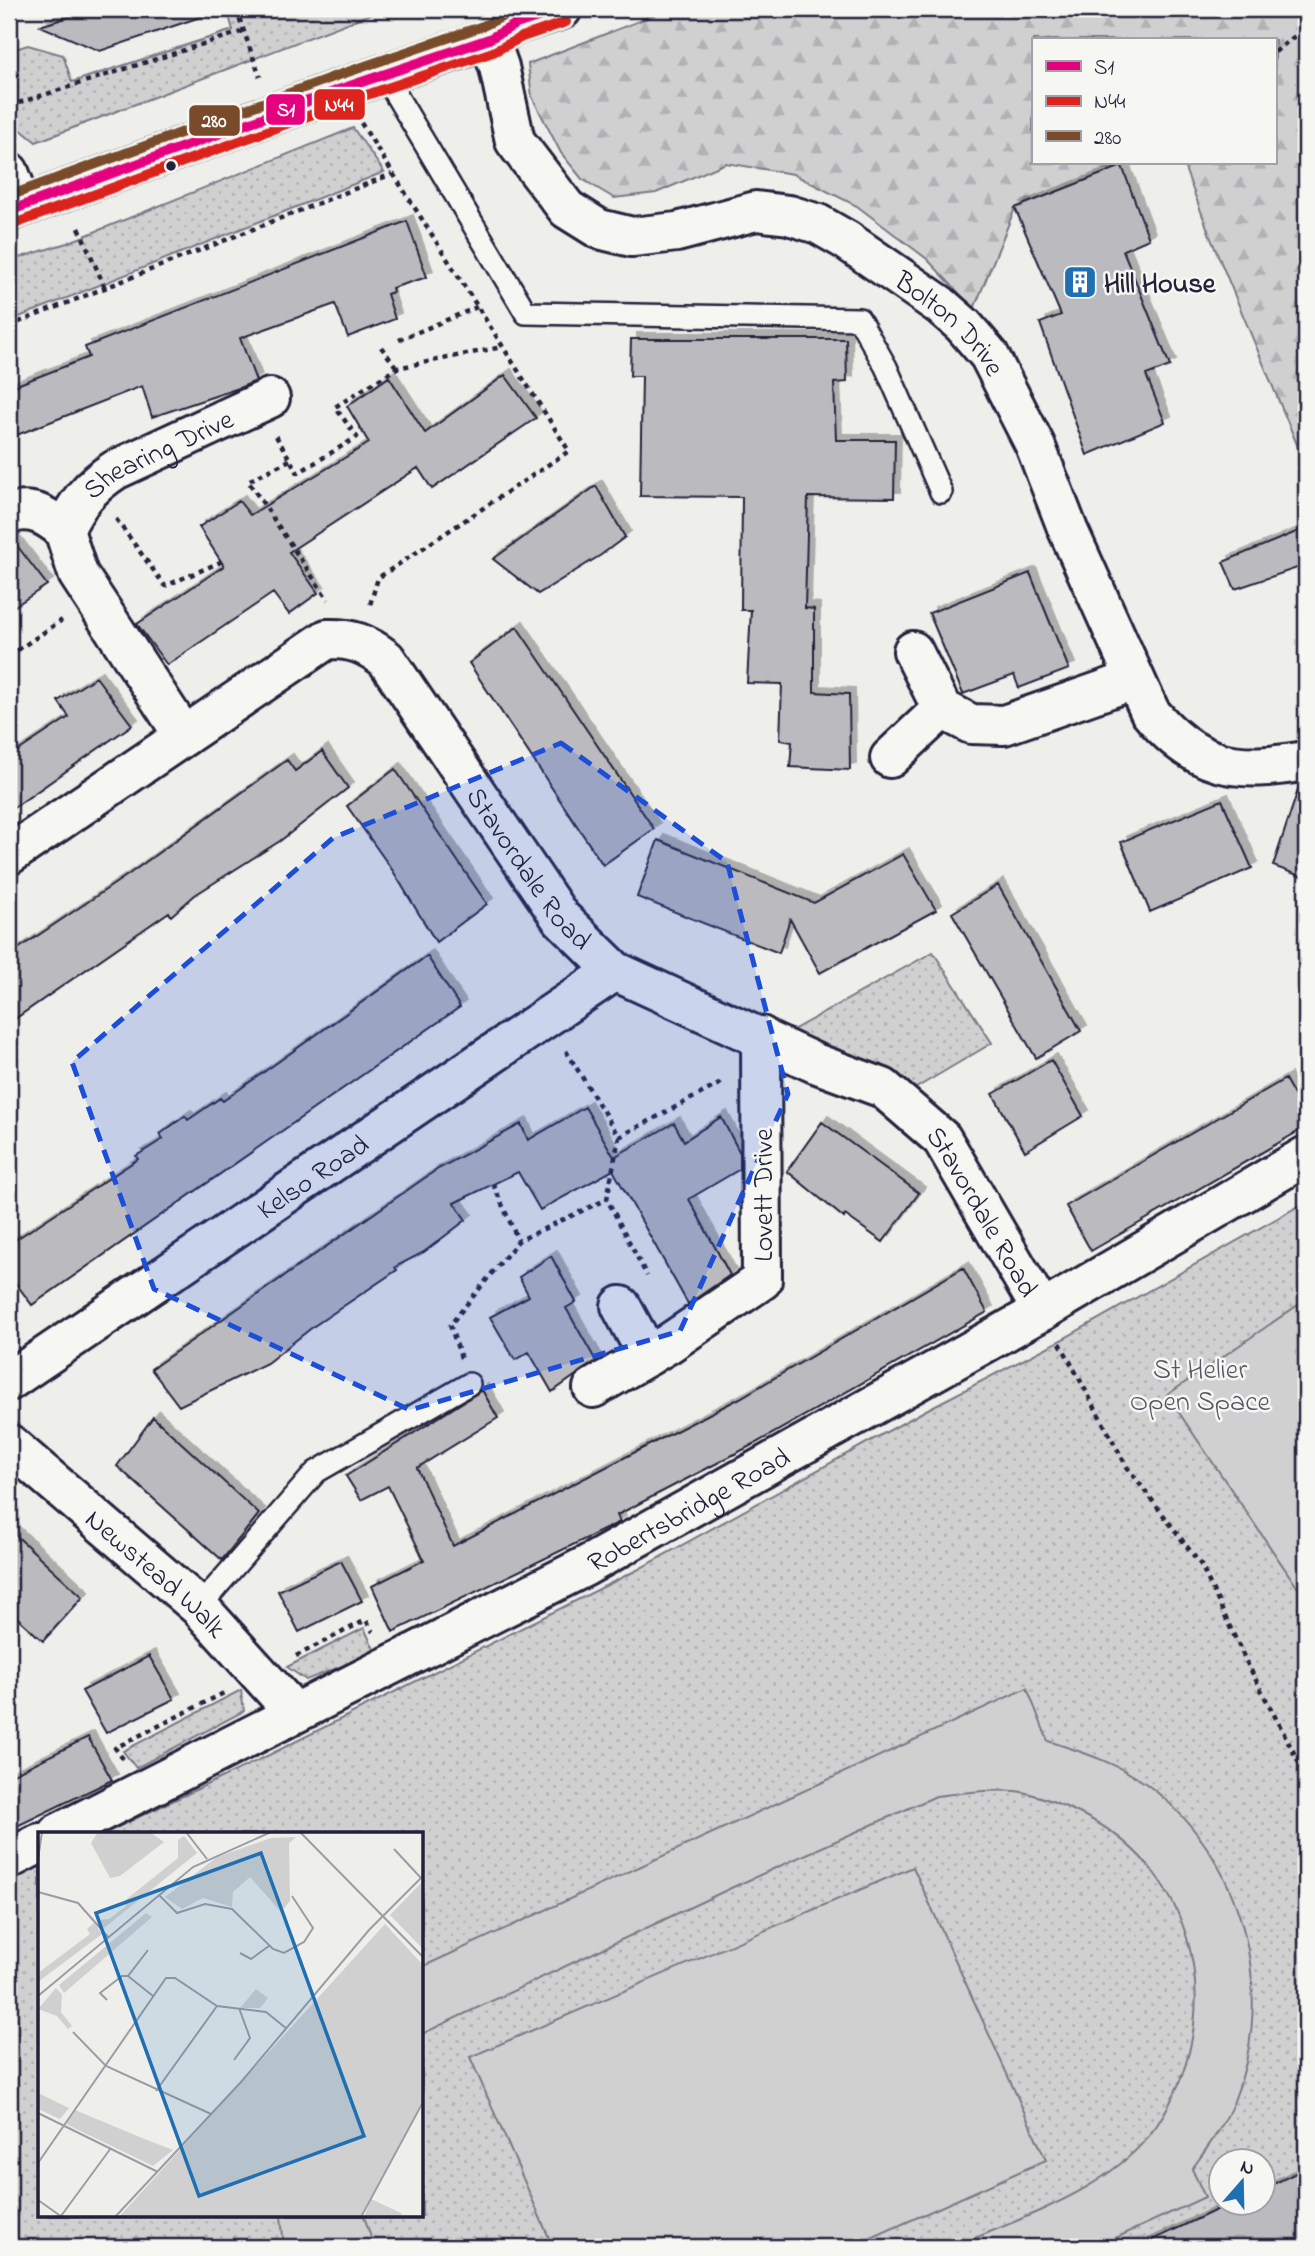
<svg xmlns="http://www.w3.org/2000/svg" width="1315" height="2256" font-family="'Indie Flower',sans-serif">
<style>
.grass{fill:url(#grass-dots);stroke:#797986;stroke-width:2;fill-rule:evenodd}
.forest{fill:url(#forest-firs);stroke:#797986;stroke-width:2}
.garden{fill:#d0d0d1;stroke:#797986;stroke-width:2}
.building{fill:#bbbbbf;stroke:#22223b;stroke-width:2;filter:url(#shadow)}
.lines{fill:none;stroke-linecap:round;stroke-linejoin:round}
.service-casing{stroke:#22223b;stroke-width:26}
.minor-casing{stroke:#22223b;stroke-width:44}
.primary-casing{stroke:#22223b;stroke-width:44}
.path{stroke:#22223b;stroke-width:4.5;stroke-dasharray:5 5;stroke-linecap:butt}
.service{stroke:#f6f6f2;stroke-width:21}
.minor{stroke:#f6f6f2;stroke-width:38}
.primary{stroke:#f6f6f2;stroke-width:38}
.bus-1-casing{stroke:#f6f6f2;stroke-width:16}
.bus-2-casing{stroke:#f6f6f2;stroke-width:16}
.bus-3-casing{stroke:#f6f6f2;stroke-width:16}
.bus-1{stroke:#e5007d;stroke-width:10}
.bus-2{stroke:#dc241f;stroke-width:10}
.bus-3{stroke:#7a4b2a;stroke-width:10}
.marked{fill:#1d4ed8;fill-opacity:0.2;stroke:#1d4ed8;stroke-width:5;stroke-dasharray:14 9;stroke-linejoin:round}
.bus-dot{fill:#22223b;stroke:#f6f6f2;stroke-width:2.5}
.labels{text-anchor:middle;stroke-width:5;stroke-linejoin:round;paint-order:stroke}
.poi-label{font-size:28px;font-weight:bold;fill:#22223b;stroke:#f6f6f2;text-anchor:start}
.street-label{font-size:28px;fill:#22223b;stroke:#f6f6f2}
.park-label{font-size:28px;fill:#565668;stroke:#f6f6f2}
.inset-road{fill:none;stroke:#9c9ca5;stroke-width:2}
.view{fill:#1f6fb2;fill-opacity:0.15;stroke:#1f6fb2;stroke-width:3.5}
.inset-edge{fill:none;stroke:#22223b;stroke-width:3.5}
.line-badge{stroke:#f6f6f2;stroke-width:2.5}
.badge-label{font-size:19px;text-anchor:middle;font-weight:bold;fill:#fff}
</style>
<defs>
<pattern id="grass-dots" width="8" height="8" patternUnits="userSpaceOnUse" patternTransform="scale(1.75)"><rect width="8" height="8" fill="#d0d0d1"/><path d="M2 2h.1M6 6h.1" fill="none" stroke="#b2b2b4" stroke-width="1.8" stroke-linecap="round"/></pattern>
<pattern id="forest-firs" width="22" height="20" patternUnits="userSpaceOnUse" patternTransform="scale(1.75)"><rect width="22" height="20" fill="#d0d0d1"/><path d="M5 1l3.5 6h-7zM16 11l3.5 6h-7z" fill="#b2b2b4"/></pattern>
<filter id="shadow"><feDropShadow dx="6" dy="-6" stdDeviation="0" flood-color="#0004"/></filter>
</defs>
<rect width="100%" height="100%" fill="#eeeeeb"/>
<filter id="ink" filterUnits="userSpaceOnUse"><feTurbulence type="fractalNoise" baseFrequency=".0143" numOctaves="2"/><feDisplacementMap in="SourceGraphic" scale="14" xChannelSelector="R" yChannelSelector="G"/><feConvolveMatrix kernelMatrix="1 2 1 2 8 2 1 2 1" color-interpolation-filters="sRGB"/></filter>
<g filter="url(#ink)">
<path class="grass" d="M227,9h157l-348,133 -21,-17 -6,-15v-59l19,-6 35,10 9,27 161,-52z
M353,128l31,44 -375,149v-60l58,-18z
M933,952l59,91 -81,48 -138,-50z
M1306,1202v1045h-1297v-368l31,-15v352h382v-382h-319l164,-78 370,-186 291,-161 135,-70zM1220,2162h42v42h-42z
M364,1628l12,25 -70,27 -19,-13z
M241,1690l3,21 -108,57 -13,-17z"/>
<path class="forest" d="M670,9h636v457l-94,-225 -29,-78h92v-123h-242v123h97l-115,45 -41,101 -47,-50 -70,-53 -64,-32 -67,-11 -70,30 -42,5 -32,-19 -21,-26 -29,-56 -4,-33z"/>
<path class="garden" d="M1298,1305l8,12v283l-139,-205z
M1027,1688l21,53c34,11 67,21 97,42 98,71 133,207 89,318 -10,25 -27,47 -42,68l13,28 -109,50h-141c68,-31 158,-57 202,-122 70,-106 44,-250 -72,-309 -22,-11 -46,-22 -70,-25 -26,-2 -53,2 -79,5l-205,92 -309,146v-67z
M913,1867l133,293 -195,87h-298l-83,-190z
M281,2216h83l10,31h-90z"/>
<path class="building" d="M95,9h113l1,5 -109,37 -60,-25z
M1122,166l27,73 -26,11 47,116 -24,9 19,47 -78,33 -47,-132 21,-8 -46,-107z
M407,221l20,56 -35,11 1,4 -6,2 8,25 -47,18 -13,-33 -95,34 16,43 -17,7 -87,29 -10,-31 -133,52v-50l80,-31 -4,-10z
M631,339h215l1,43 -13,1 2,57h59l-1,58 -86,-1 -3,111 9,1v83l35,2 1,76 -60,-3 2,-25 -12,-2 2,-56 -35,-1 4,-73h-10l1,-113 -102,-1 2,-120h-12z
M505,375l31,43 -104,71 -14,-21 -129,84 29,41 -29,21 -16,-21 -106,72 -30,-41 87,-58 -25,-39 40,-26 11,14 119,-72 -22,-37 42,-29 36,56z
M596,486l29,51 -24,18 -63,39 -45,-35z
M1306,528v37l-71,24 -12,-27z
M9,535l38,50 -38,25z
M1030,573l39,96 -50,19 -5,-13 -51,19 -34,-81z
M517,627l137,202 -51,36 -134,-202z
M96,677l36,48 -123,86v-54l60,-40 -11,-16z
M322,751l26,37 -68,53 -85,54 -24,21 -2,-4 -160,111v-68l120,-81 158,-114 8,11z
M395,769l92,135 -51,38 -43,-71 -46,-65z
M1300,784h6v94l-33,-12z
M1222,800l30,68 -102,44 -29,-70z
M658,840l156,63 89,-49 33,56 -116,63 -30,-54 -11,34 -142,-56z
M998,885l83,146 -45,27 -84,-145z
M427,956l33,51 -428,298 -23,-31v-30l129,-85 -2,-3 27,-17 -3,-5 25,-18 3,4 32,-22 3,3z
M1051,1060l32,56 -58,35 -32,-57z
M1285,1079l21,37v11l-215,124 -25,-45z
M585,1107l29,50 60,-34 10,18 37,-24 19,36v16l-51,30 41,76 -42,29 -75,-134 -73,40 -22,-38 -64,31 12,17 -42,32 -29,15 2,3 -83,56 -47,37 -88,43 -28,-37 285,-199 85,-46 7,16z
M822,1122l97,71 -36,49 -38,-27 -1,3 -57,-47z
M551,1256l25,46 -10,6 30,53 -44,31 -23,-40 -14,8 -25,-43 39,-21 -10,-19z
M963,1268l24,44 -231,131 -139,72 3,7 -227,110 -21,-46 52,-26 -36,-74 -27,14 -15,-24 136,-86 16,28 -81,50 36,78 287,-148z
M153,1417l106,97 -37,46 -105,-94z
M9,1529l74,68 -40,44 -34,-31z
M341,1561l21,40 -63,31 -21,-41z
M149,1656l25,43 -68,34 -24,-42z
M88,1737l24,43 -103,50v-54z
M1306,2168v79h-168l93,-44h32v-14z"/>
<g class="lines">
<g class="service-casing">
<path id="service" d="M384,75l142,238 333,6 27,48 55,125
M199,1607l117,-135 153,-88"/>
</g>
<g class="minor-casing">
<g id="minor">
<path id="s1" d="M489,39l10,28 16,74 52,68 32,20 33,8 45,-5 79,-21 33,4 29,9 28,16 94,65 23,20 26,30 46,90 33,85 82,182c47,57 86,61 156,49"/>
<path d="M9,172l13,34"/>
<path id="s2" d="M9,514c22,-8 38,2 55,16 13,-27 25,-43 51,-60l155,-72"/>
<path d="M64,530l14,44 106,162"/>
<path d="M913,651l29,58 29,15 33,1 129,-45"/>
<path d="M890,758l52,-49"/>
<path id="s3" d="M9,855l318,-216c25,-1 39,5 59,20l174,258 55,54 200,92 68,25 59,51 100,172"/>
<path d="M621,1306l27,50"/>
<path id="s4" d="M9,1381l606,-410"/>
<path d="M593,1388l75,-44 94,-64 -1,-244"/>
<path id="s5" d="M9,1444l190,163 95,105"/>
<path id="s6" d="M57,1834l529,-268 456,-255 264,-155"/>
<path d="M9,1859l31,-16"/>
</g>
</g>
<g class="primary-casing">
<path id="primary" d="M9,211l332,-122 148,-50 27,-15 46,-15"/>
</g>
<path class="path" d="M236,9l24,68
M1275,52l31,-25
M9,106l235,-75
M361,123l208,328 -191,127 -9,30
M79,228l26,60
M9,326l383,-152
M399,340l78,-33
M381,347l16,21
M276,436l22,37 59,-36 -22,-30 62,-39 105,-21
M290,460l-42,21 80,119
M116,519l49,67 58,-25
M9,656l53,-36
M566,1051l53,86 -12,62 40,77
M619,1137l104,-55
M493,1184l25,56
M1060,1343l67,124 74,98 44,94 61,117
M461,1358l-11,-33 68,-84 89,-42
M296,1656l70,-36 7,12
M123,1759l-8,-11 111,-56"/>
<use href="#service" class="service"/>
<use href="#minor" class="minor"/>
<use href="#primary" class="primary"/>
<g class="bus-1-casing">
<path id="bus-1" d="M9,211l332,-122 148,-50 27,-15 46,-15"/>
</g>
<g class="bus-2-casing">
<path id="bus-2" d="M14,224l332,-122 147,-50 29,-15 44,-15"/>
</g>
<g class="bus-3-casing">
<path id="bus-3" d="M9,196l327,-120 147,-50 35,-17"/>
</g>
<use href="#bus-1" class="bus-1"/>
<use href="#bus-2" class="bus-2"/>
<use href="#bus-3" class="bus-3"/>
</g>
</g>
<path class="marked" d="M561,743l166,119 61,232 -108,237 -270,79 -256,-121 -82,-227 261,-224z"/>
<defs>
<g id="building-square" transform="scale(1.75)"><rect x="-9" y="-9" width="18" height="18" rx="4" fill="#1f6fb2" stroke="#f6f6f2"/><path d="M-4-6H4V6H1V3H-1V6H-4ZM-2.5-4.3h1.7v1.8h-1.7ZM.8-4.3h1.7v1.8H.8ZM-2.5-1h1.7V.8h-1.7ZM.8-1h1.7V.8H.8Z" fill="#fff"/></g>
</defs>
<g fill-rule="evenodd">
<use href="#building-square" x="1080" y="282"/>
</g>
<circle class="bus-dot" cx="171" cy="166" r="6"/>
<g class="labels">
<g class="poi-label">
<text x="1104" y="292">Hill House</text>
</g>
<g class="street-label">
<text dy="10" stroke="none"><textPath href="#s1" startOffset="620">Bolton Drive</textPath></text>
<text dy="10" stroke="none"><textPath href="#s2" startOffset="186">Shearing Drive</textPath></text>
<text dy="10" stroke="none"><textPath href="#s3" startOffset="702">Stavordale Road</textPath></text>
<text dy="10" stroke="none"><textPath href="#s4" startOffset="366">Kelso Road</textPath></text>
<text transform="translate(762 1195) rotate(-90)" y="10">Lovett Drive</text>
<text dy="10" stroke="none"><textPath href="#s3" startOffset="1290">Stavordale Road</textPath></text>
<text dy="10" stroke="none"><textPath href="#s6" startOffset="710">Robertsbridge Road</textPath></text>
<text dy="10" stroke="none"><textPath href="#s5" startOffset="196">Newstead Walk</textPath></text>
</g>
<g class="park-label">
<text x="1200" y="1378">St Helier<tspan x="1200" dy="32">Open Space</tspan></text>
</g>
</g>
<g transform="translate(38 1832)">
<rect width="385" height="385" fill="#eeeeeb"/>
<path d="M60,0h52l14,10 -44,34 -10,2 -19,-35zM146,4l13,17 -93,75 -7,-8 12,-1 17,-13 -3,-4 55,-44v-18zM385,49v68l-33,-34zM108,81l6,4 -88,76 -5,-8zM56,91l8,11 -64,48v-9l52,-39 -3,-5zM347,92l38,41v135l-63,117h-241zM18,156l6,7 -1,17 11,14 -4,3 -11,-13 -19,-7zM218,157l12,9 -8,10h-20zM0,261l31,15 -9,11 -22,-10zM37,278l67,28 31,12 -20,16 -87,-42zM333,367l30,14 1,4h-38z" fill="#d0d0d1"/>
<path d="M258,5l-7,6 1,58 -9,11 -31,-35 -17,15 -1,15 -29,-9 -21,11 -17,-12 52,-40 54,-19z" fill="#d0d0d1"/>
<path d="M325,129l31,23 -36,51 -32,-22zM359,155l26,18v14l-30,40 -32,-22zM280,185l29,20 -12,18 -29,-21zM312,207l28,19 -12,18 -29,-19zM264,245l26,10 14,13 5,33 -72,72 -37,-18 -8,-18 -1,-20zM279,259l20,18 -2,24 -54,54 -11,5 -16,-7 -15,-18 3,-19 53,-53zM258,273l30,31 -47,45 -30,-32zM136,358l32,27h-54z" fill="#d0d0d1" fill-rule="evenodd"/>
<path class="inset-road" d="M148,0l21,27M262,0l123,125M356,17l27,29M0,27l4,-27M0,60l40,11 30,34M121,63l18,18 28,-9 27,5 41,40 11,4 20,-11 9,-14 -21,-32M202,121l11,6 18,-13M90,144l25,20M0,164l155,-129 78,-35M69,168l-7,-7 22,-17h6l20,-26M35,200l33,34 105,48M196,228l16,-22 -11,-30M118,259l61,-85M0,281l120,59M0,331l128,-185h9l42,28 49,6 21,17M0,368l24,17M23,384l50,-68M77,385l126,-135 128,-152 54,-54M323,385l62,-115"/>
<path class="view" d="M223,21l103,283 -165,60 -103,-283z"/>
<rect width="385" height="385" class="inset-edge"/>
</g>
<g class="line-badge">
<rect x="313" y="88" width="53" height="33" rx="7" fill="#dc241f"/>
<rect x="265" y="93" width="41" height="33" rx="7" fill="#e5007d"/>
<rect x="188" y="104" width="53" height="33" rx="7" fill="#7a4b2a"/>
</g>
<g class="badge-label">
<text x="339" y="111">N44</text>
<text x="286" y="116">S1</text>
<text x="214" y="127">280</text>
</g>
<rect width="1315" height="2256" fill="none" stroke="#f6f6f2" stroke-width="35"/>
<rect x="18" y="18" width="1280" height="2221" fill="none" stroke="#22223b" stroke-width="2.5" filter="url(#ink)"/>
<rect x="1032" y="38" width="245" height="126" fill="#f6f6f2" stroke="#a1a1a9" stroke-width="2"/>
<rect x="1046" y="61" width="35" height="10" fill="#e5007d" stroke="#a1a1a9" stroke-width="2"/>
<text x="1094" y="74" font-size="21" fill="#22223b">S1</text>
<rect x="1046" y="96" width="35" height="10" fill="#dc241f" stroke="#a1a1a9" stroke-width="2"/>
<text x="1094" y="108" font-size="21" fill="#22223b">N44</text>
<rect x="1046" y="131" width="35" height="10" fill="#7a4b2a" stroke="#a1a1a9" stroke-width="2"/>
<text x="1094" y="144" font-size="21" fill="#22223b">280</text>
<g transform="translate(1242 2182) rotate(20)"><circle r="33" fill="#f6f6f2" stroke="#a1a1a9" stroke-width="2"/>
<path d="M0-5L12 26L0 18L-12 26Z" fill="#1f6fb2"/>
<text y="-10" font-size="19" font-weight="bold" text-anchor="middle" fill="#22223b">N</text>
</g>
</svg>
